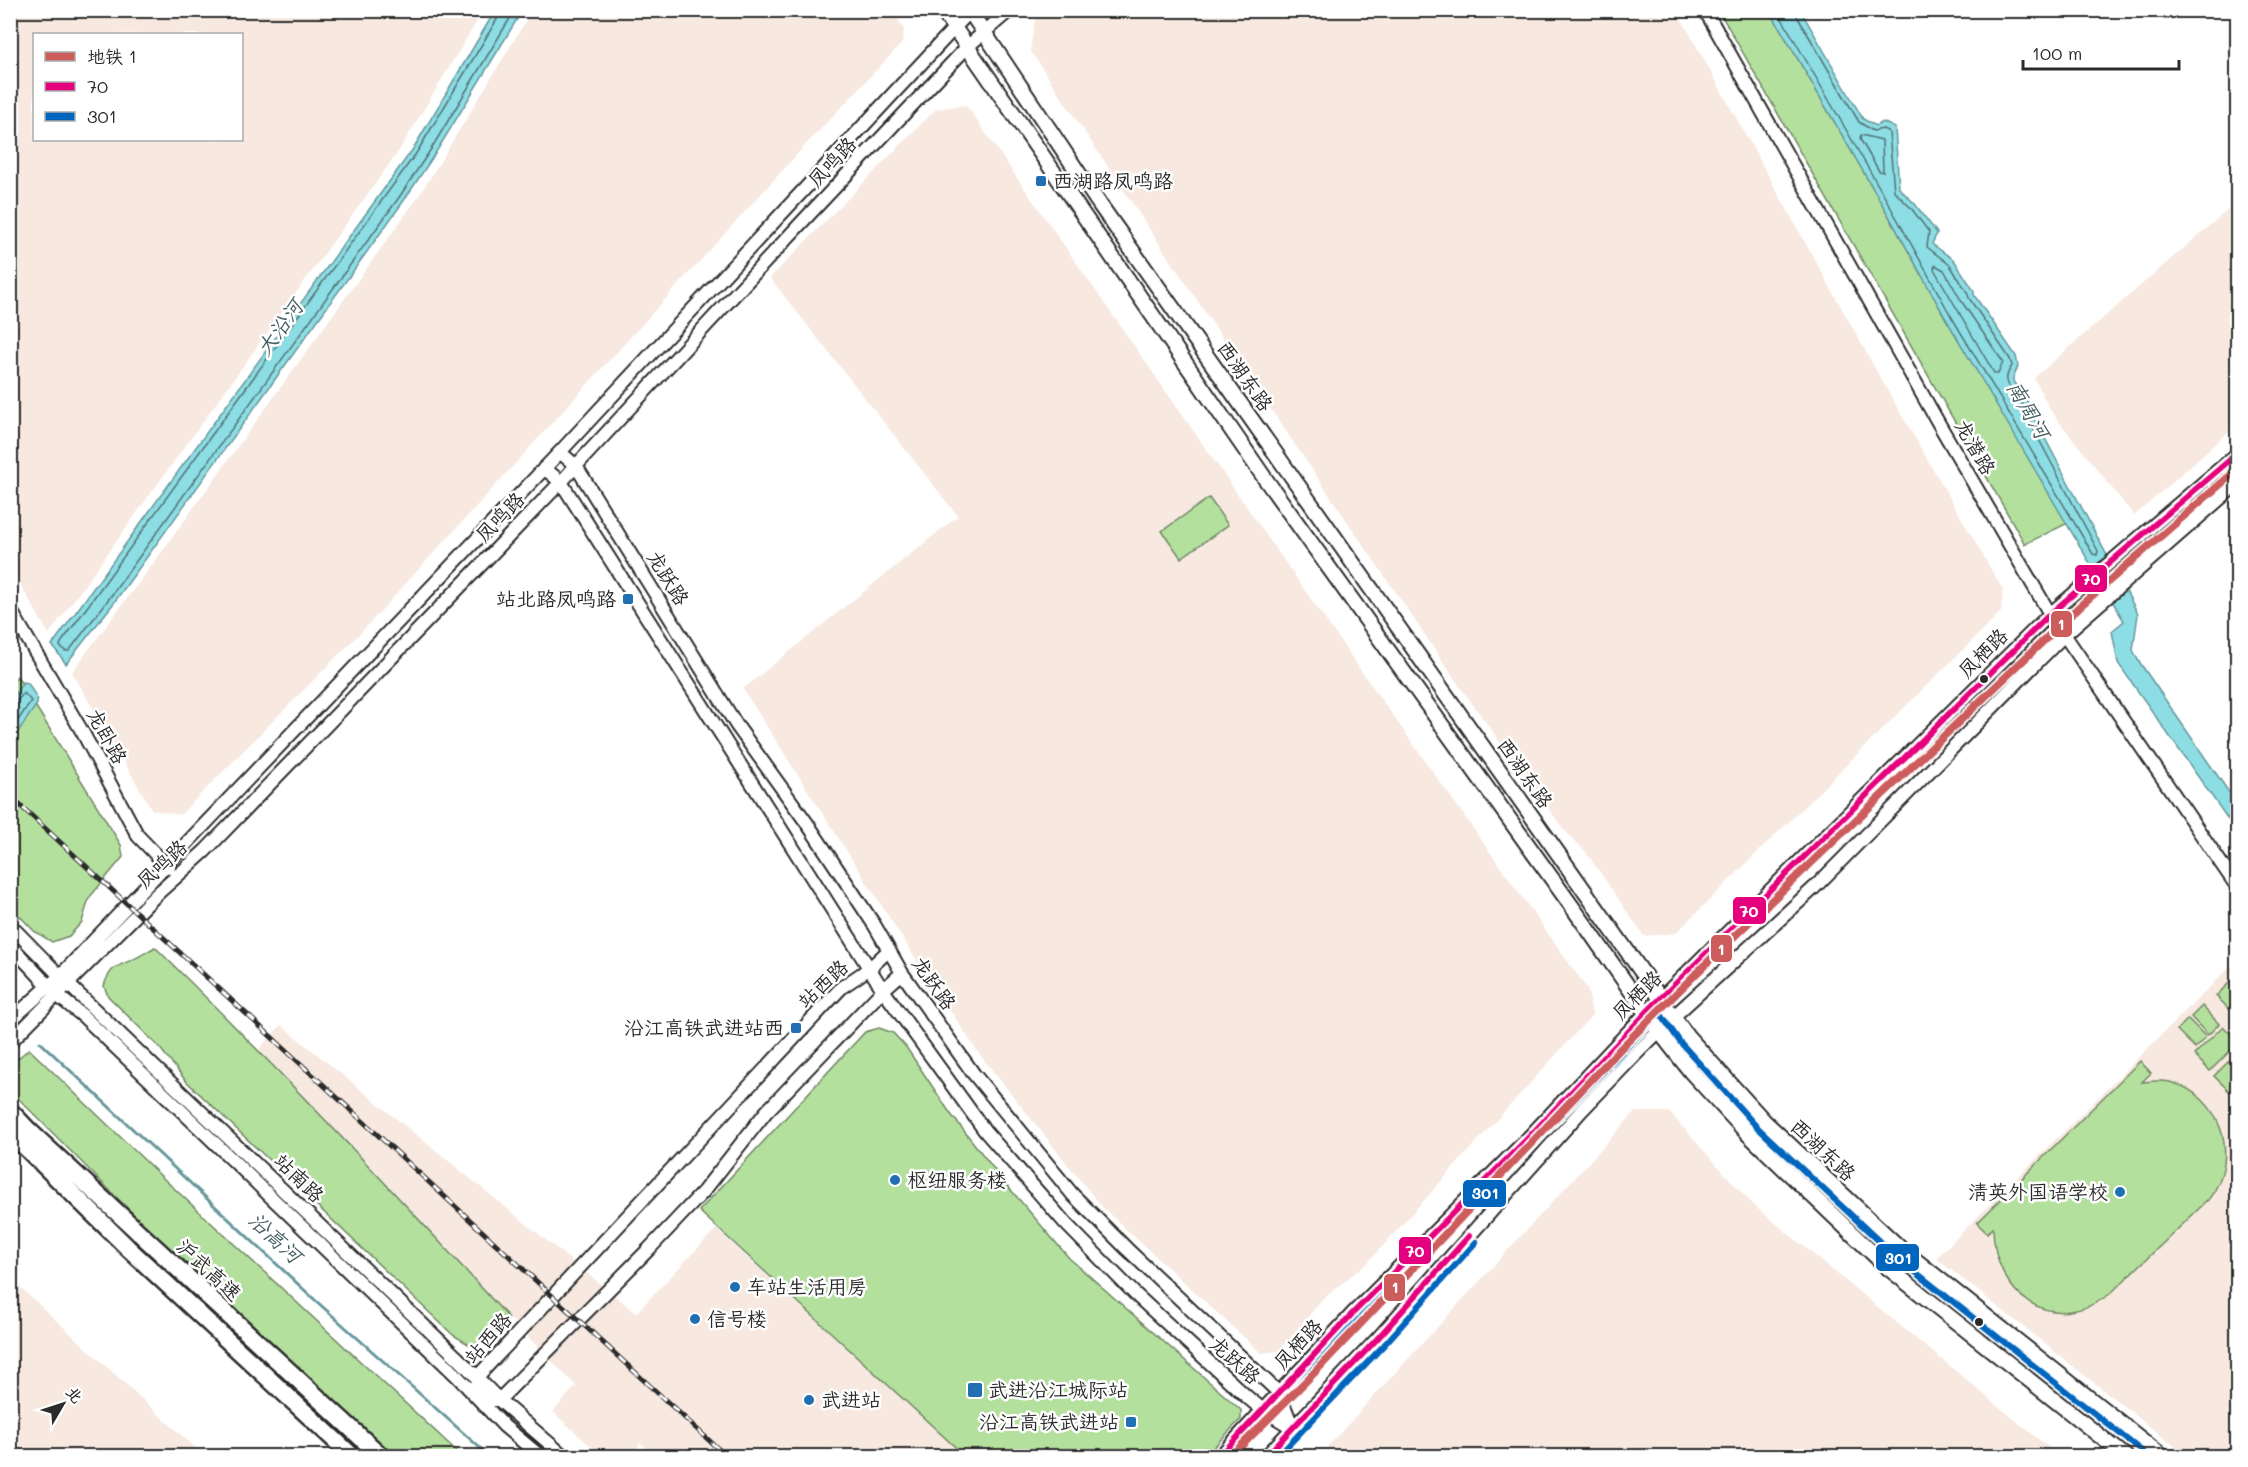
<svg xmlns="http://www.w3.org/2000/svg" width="2248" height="1467" font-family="Mali,'LXGW WenKai TC',sans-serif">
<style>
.built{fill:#f7e8e0;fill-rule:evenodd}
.green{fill:#b4e09e;stroke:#708664;stroke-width:1.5}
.water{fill:#8cdde4;stroke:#65969a;stroke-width:1.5}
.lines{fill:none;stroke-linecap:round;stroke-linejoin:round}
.shore{stroke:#527275;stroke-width:1.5}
.stream{stroke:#65969a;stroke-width:3}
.secondary-casing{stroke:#2b2b2b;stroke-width:16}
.primary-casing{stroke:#2b2b2b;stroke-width:18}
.highway-casing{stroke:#2b2b2b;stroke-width:21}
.secondary{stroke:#fff;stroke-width:12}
.primary{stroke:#fff;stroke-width:14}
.highway{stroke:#fff;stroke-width:16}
.rail-casing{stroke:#2b2b2b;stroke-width:5}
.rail{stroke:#fff;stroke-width:3;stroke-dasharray:9;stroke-linecap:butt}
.bus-1-casing{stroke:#fff;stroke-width:10}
.bus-2-casing{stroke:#fff;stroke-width:10}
.bus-1{stroke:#e5007d;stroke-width:6}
.bus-2{stroke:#0065bd;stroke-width:6}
.metro-1-casing{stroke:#fff;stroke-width:12}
.metro-1{stroke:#cd5c5c;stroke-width:8}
.poi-dot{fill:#1f6fb2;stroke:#fff;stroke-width:2}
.bus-dot{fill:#2b2b2b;stroke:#fff;stroke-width:2}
.labels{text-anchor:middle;stroke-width:5;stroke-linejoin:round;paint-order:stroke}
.street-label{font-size:20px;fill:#2b2b2b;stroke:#fff}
.poi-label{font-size:20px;fill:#2b2b2b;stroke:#fff;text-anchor:start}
.water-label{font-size:21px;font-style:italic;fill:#486062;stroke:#fff}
.line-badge{stroke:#fff;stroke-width:2}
.badge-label{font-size:16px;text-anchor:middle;font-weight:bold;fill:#fff}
</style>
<rect width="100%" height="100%" fill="#fff"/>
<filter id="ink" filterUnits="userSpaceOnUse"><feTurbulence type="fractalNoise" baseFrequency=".0167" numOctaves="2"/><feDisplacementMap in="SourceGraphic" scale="12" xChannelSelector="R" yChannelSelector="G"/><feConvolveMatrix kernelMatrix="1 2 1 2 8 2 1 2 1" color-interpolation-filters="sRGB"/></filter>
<g filter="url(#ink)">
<path class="built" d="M10,11h473l-85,141 -349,482 -38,-66zM34,34h208v106h-208z
M532,11l360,-1 12,19 -2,14 -90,95 -444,487 -188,190 -28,-5 -80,-138 89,-119 260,-360z
M1046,11h631l205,370 121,209 -2,22 -325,321 -32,3 -58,-84 -22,-22 -103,-142 -240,-352 -191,-286 5,-30z
M966,105l393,563 229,322 4,25 -224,247 -45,37 -44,52 -18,2 -159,-146 -122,-152 -59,-88 -178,-278 215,-173 -188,-238 166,-169z
M2237,202v222l-103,92 -83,-105 -17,-33z
M2237,960v496h-50l-251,-198z
M281,1025l355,288 80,-84 249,227h-309l-15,-13 -12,13h-27l-49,-44 23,-26 -79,-81 -102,-113 -136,-143z
M1635,1112h34l83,92 307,252h-740z
M10,1279h1l193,177h-193z"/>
<path class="green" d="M1719,11h51l115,198 61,110 122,204 -43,21z
M1209,498l19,27 -47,33 -19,-27z
M17,676l104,169 2,12 -34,41 -7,24 -13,14 -17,6 -18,-11 -23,-24 -1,-221z
M155,947c122,120 239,244 354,371l-25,26 -14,1 -17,-10 -267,-254 -27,-34 -51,-51 -4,-10c6,-20 13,-19 30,-27 7,-3 14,-8 21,-12z
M2237,975v26l-8,8 -13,-13z
M2202,1006l17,18 -11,11 -17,-18z
M2188,1019l18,18 -11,11 -18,-18z
M2223,1026l14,15v3l-27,27 -16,-16z
M879,1028l14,5 13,14 44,66 55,70 64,75 172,152v9l-36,37h-240l-266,-245 166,-179z
M29,1049l135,130 298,277h-67l-233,-213 -151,-152 -1,-26z
M2237,1053v32l-7,7 -16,-16z
M2140,1061l11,12 -9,9c10,-1 19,-2 28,0 52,13 71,76 39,117l-99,95c-58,43 -116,2 -117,-66l-6,5 -10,-10z"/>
<path class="water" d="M495,11h27l-86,141 -31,47 -292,405 -47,60 -14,-19 361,-496z
M1770,11h31l62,108 13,7 7,-4 12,6 4,60 16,16 22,29 -5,11 22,16 20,31v4l42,61 2,10c-2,9 -9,11 -2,20h6l8,24 108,204 -5,36 5,10 99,144v28l-119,-169 -6,-32 12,-10 -178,-302 -61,-110z
M23,682l5,1 9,16v5l-26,38v-42z"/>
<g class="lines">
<path class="shore" d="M499,10v6l-82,136 -356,491 -1,3 5,5h4l39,-51 292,-404 31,-47 84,-139
M1777,10l113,196 61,110 142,238 4,1 1,-4 -73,-138 -7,-20c-12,-6 -15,-15 -6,-27l-2,-7 -41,-61 -2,-6 -17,-27 -23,-18 2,-15 -18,-24 -17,-17 -5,-59 -6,-3 -10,2 -14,-9 -62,-106 -1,-6
M1861,135l21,5 1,32 -4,-1 -19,-32z
M1935,265l9,5 18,32 41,60 -5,12 -4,-1 -60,-104z
M10,703l6,-1 8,-9 7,8 -21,31"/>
<path class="stream" d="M40,1042l275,258 174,156"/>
<g class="secondary-casing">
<path id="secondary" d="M1705,10l234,414 111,190 188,274
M560,452l16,14 161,260 72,100 66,100 27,47 71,100 100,122 54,54 152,144 14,35
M544,468l17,14 322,508 102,141 81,93 69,70 112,103 16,13 30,18
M10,609l73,124 55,103 31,32
M10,925l59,60 396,380 34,35 65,56
M10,945l48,51 25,20 374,360 47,50 36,30
M889,950l-19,18 -28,19 -365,390 2,22 20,1 149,-150 55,-58 63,-80 117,-122 19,-17
M10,1021l50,-45 500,-524 411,-442
M10,1042l147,-148 48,-43 356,-369 242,-261 164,-174 43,-37
M1220,1456l132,-142 174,-174 121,-128 403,-398 188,-161
M1266,1456l111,-117 206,-230 52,-54 38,-38 141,-129 251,-254 173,-151"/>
</g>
<g class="primary-casing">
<path id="primary" d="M942,10l324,470 322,449 71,102 32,41 57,62 139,133 238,189
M969,10l131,195 587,831 77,85 136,127 262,208"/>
</g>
<g class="highway-casing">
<path id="highway" d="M10,1111l19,20 352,325
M10,1132l118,116 224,208"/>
</g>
<use href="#secondary" class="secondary"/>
<use href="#primary" class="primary"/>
<use href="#highway" class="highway"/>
<g class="rail-casing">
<path id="rail" d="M10,796l716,660"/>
</g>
<use href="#rail" class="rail"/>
<g class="bus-1-casing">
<path id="bus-1" d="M1220,1456l132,-142 174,-174 121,-128 403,-398 188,-161
M1266,1456l111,-117 92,-103"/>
</g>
<g class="bus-2-casing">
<path id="bus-2" d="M1232,1456l126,-136 174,-174 128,-133 20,29 77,85 137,128 254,201
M1278,1456l106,-111 92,-103"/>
</g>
<use href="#bus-1" class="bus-1"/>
<use href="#bus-2" class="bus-2"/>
<g class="metro-1-casing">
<path id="metro-1" d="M1231,1456l82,-82 308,-326 102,-101 357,-341 158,-137"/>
</g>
<use href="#metro-1" class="metro-1"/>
</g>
</g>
<g class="poi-dot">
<rect x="1035" y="175" width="12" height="12" rx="3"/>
<rect x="622" y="593" width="12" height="12" rx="3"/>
<rect x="790" y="1022" width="12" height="12" rx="3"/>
<circle cx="895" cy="1180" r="6"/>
<circle cx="2120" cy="1192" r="6"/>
<circle cx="735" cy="1287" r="6"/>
<circle cx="695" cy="1319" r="6"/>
<rect x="967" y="1382" width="16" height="16" rx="3"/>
<circle cx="809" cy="1400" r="6"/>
<rect x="1125" y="1416" width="12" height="12" rx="3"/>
</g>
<g class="bus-dot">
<circle cx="1984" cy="679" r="5"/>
<circle cx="1979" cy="1322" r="5"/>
</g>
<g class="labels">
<g class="street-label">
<text transform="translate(832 162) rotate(-47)" y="7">凤鸣路</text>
<text transform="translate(1245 376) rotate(55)" y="7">西湖东路</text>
<text transform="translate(1975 447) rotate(60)" y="7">龙潜路</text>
<text transform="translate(500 517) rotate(-46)" y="7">凤鸣路</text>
<text transform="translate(668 578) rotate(58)" y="7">龙跃路</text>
<text transform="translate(1983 653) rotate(-45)" y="7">凤栖路</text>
<text transform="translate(107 736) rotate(61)" y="7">龙卧路</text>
<text transform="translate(1525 773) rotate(55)" y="7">西湖东路</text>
<text transform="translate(162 864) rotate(-43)" y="7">凤鸣路</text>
<text transform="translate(934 983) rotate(55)" y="7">龙跃路</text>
<text transform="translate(823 984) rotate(-43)" y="7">站西路</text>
<text transform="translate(1637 995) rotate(-45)" y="7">凤栖路</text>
<text transform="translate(1823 1150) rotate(43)" y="7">西湖东路</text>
<text transform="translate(299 1178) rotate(44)" y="7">站南路</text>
<text transform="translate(209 1270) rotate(43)" y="7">沪武高速</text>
<text transform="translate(488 1338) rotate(-49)" y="7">站西路</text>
<text transform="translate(1298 1344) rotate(-47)" y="7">凤栖路</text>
<text transform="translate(1235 1360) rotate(42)" y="7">龙跃路</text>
</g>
<g class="poi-label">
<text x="1053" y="188">西湖路凤鸣路</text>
<text x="616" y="606" text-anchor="end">站北路凤鸣路</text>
<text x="784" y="1035" text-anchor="end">沿江高铁武进站西</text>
<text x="907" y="1187">枢纽服务楼</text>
<text x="2108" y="1199" text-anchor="end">清英外国语学校</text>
<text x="747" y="1294">车站生活用房</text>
<text x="707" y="1326">信号楼</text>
<text x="988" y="1397">武进沿江城际站</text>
<text x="821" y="1407">武进站</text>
<text x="1119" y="1429" text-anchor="end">沿江高铁武进站</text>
</g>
<g class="water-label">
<text transform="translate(280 328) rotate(-54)" y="7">大沿河</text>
<text transform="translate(2028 410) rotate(60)" y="7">南周河</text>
<text transform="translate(275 1238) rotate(43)" y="7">沿高河</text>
</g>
</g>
<g class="line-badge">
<rect x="2074" y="564" width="34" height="29" rx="6" fill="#e5007d"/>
<rect x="2050" y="610" width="23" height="28" rx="6" fill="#cd5c5c"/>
<rect x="1732" y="896" width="35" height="29" rx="6" fill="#e5007d"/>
<rect x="1710" y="934" width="23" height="29" rx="6" fill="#cd5c5c"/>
<rect x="1462" y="1179" width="45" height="29" rx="6" fill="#0065bd"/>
<rect x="1398" y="1236" width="34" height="29" rx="6" fill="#e5007d"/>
<rect x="1875" y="1243" width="45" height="29" rx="6" fill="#0065bd"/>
<rect x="1383" y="1273" width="23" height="29" rx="6" fill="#cd5c5c"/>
</g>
<g class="badge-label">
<text x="2091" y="585">70</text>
<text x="2061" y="630">1</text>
<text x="1749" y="917">70</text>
<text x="1721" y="955">1</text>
<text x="1485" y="1199">301</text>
<text x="1415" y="1257">70</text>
<text x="1898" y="1264">301</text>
<text x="1395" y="1293">1</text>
</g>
<rect width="2248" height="1467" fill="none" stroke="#fff" stroke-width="36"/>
<rect x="18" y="18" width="2212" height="1431" fill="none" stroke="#2b2b2b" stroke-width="2" filter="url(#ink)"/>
<rect x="33" y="33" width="210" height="108" fill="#ffffff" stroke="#aaaaaa" stroke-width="1.5"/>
<rect x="45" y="52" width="30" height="9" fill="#cd5c5c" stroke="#aaaaaa" stroke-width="1.5"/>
<text x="87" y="63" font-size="18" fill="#2b2b2b">地铁 1</text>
<rect x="45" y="82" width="30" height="9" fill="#e5007d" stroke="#aaaaaa" stroke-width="1.5"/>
<text x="87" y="93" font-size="18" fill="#2b2b2b">70</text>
<rect x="45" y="112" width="30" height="9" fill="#0065bd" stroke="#aaaaaa" stroke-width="1.5"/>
<text x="87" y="123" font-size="18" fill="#2b2b2b">301</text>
<g transform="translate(63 1404) rotate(51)" stroke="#ffffff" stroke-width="4.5" paint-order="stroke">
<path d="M0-4.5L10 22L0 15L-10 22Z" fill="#2b2b2b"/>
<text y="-9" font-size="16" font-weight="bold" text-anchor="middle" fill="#2b2b2b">北</text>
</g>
<path d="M2023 60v9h156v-9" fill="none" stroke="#2b2b2b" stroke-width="3"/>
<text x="2032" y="60" font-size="18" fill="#2b2b2b" stroke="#ffffff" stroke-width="4.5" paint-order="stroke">100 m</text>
</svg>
